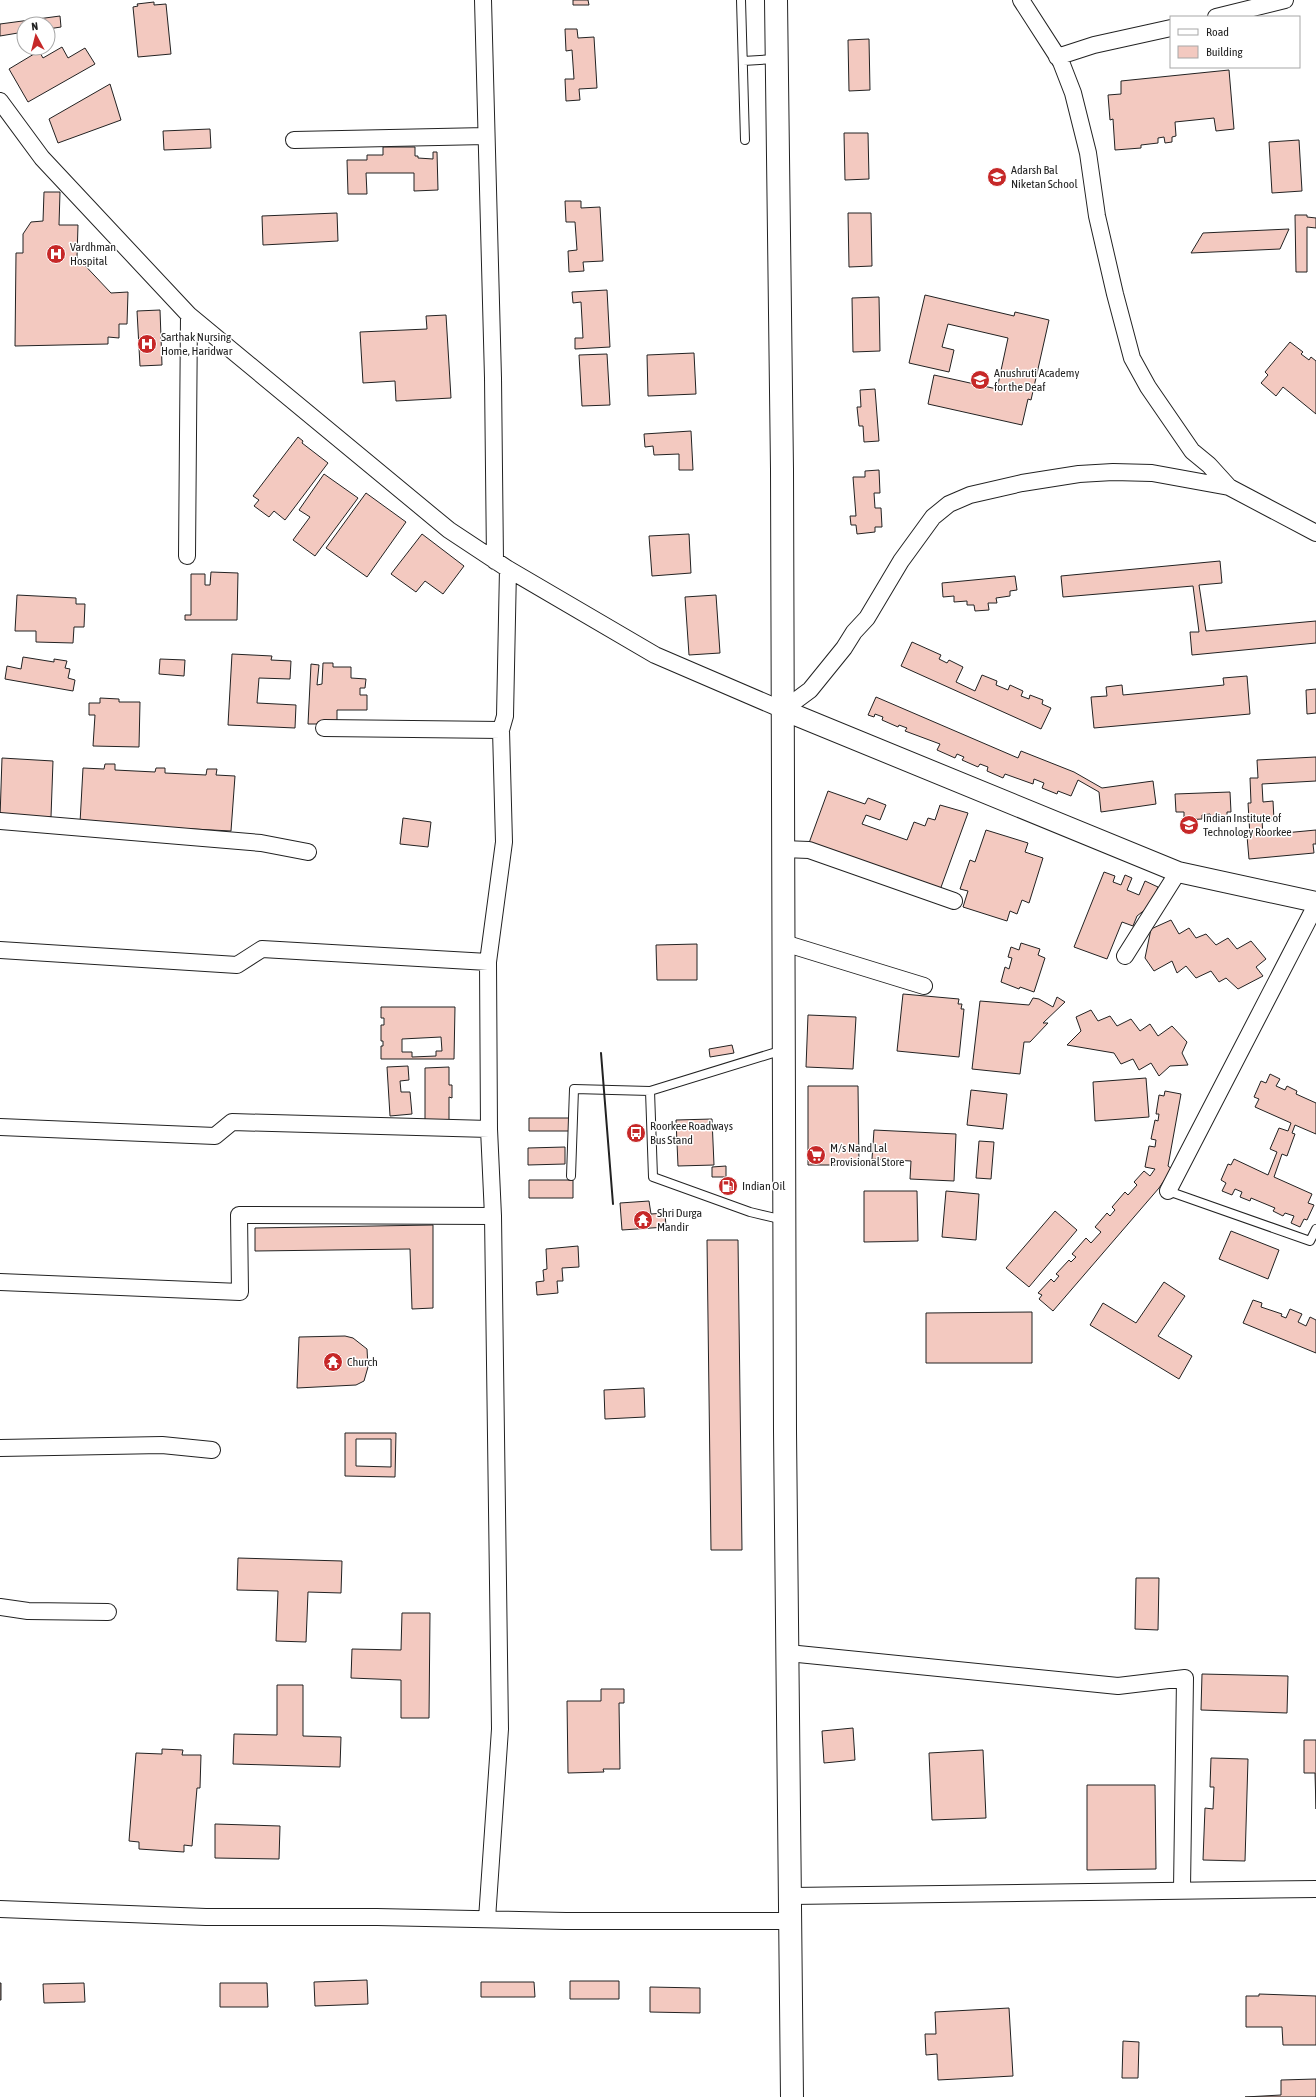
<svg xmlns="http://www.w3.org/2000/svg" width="1316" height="2097" font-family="'Asap Condensed',sans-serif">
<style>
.building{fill:#f3c9c0;stroke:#222;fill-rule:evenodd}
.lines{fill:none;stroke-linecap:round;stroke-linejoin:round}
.service-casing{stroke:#222;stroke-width:10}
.minor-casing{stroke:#222;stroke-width:18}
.tertiary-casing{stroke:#222;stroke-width:22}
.secondary-casing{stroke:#222;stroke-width:24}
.service{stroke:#fff;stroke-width:8}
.minor{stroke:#fff;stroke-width:16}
.tertiary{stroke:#fff;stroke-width:20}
.secondary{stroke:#fff;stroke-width:22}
.wall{stroke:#222;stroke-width:2}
.labels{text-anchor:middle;stroke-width:3;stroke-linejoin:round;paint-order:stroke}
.poi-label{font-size:12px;fill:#222;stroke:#fff;text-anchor:start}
</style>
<rect width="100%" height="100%" fill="#fff"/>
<path class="building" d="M573,0h15l1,5h-16z
M154,2v3l12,-1 5,50 -33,3 -5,-50 5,-1 -1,-2z
M60,16l1,11 -13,2v-5h-24v8l-24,4v-12z
M565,29h12l1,9 16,-1 3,51 -18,1 1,11 -14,1 -1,-22h9l-2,-29 -6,1z
M869,39l1,51 -21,1 -1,-51z
M62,47l6,11 17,-10 10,16 -67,38 -19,-33 30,-18 4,7z
M1229,70l5,59 -18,2 -2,-13 -39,4 1,14 -4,1v5l-7,1 -1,-6 -6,1v5l-17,2v3l-26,2 -2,-31 -3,1 -2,-25 13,-1v-13z
M110,84l11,36 -63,23 -9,-24z
M210,129l1,19 -47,2 -1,-19z
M844,133h24l1,46 -24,1z
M1299,140l3,51 -30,2 -3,-51z
M383,147h32v9h3v2l15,1v-7h4l1,38 -24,1v-18h-48l1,21h-19l-1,-34h20v-5h16z
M44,192h16l-1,33h19l-1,32 34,36 17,-1 -1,32h-8v14l-11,-1v7l-93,2 1,-93h7v-19l8,-12 12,-1z
M565,201h16v7l19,-1 3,54 -20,1 1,9 -15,1 -1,-21 9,-1 -2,-28h-9z
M337,213l1,28 -75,4 -1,-29z
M848,213h23l1,53 -23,1z
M1295,215h12v2l9,1v10l-9,-1v45h-11z
M1289,229l-9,20 -89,4 12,-20z
M607,290l3,57 -35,2v-11h8l-2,-36 -8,1 -1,-11z
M925,295l89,21 1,-4 34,8 -18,80 -3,-1 -6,26 -94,-21 6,-29 63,14 11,-51 -60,-14 -6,23 12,3 -5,22 -40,-9z
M879,297l1,54 -27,1 -1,-54z
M160,310l2,55 -22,1 -3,-55z
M446,315l5,83 -55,3 -1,-20 -32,2 -3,-51 67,-3 -1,-13z
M1290,342l13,10 -2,2 8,6 2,-3 5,4v53l-33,-27 -7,9 -15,-13 7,-8 -3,-3z
M694,353l2,41 -48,2 -1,-41z
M607,354l3,51 -28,1 -3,-51z
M875,389l4,52 -15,1 -1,-16h-4l-2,-19h4l-1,-17z
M691,431l2,39h-14v-16l-25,1 -1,-9 -8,1 -1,-13z
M298,437l5,4 -1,2 26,20 -43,57 -11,-9 -5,6 -15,-11 5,-6 -6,-4z
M879,470l1,23h-6l1,15h6l1,19h-7v5l-18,2 -1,-9h-5l-1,-9h6l-3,-39h12v-6z
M324,474l34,24 -43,58 -22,-16 17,-23 -11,-7z
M366,493l40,29 -39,55 -41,-29z
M422,534l42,32 -21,28 -18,-13 -9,11 -25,-18z
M689,534l2,39 -39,3 -3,-40z
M1220,561l2,22 -23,2 7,46 110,-10v22l-124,12 -2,-23h9l-6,-46 -130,11 -2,-21z
M211,572l27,1 -1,47h-52v-5h6v-41h14v11h5z
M1015,576l2,14 -7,1v5l-14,2 1,5h-9l1,7 -14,1 -1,-6h-7v-4l-13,1v-6l-11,1 -1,-14z
M17,595l59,3v6h9l-1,23h-10l-1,16 -37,-1v-11h-21z
M716,595l4,58 -31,2 -4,-58z
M912,642l29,13 -2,4 8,4 2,-3 14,7 -7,15 19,9 7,-16 15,6 -1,4 12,5 2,-5 13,6 -2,5 8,3 1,-4 13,5 -1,4 9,4 -10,21 -140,-63z
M232,654l40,2 -1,4 20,1 -1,18 -31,-1 -2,25 39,2 -1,23 -67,-3z
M23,657l31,5v-3l13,2 -2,7 5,1 -2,9 7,2 -2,11 -68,-12 2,-13 14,3z
M160,659l25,1 -1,16 -25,-2z
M323,663h10v4h18v11l15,1 -1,9h-5v7h7v15h-30v11l-10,3h-19l3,-60 8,1 -2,20 5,-1z
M1247,676l3,38 -156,14 -3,-31 16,-1 -1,-9 16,-2 1,10 101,-10 -1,-7z
M1316,689v24l-9,1 -1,-24z
M876,697l142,61 3,-7 53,21 28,16 51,-7 3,23 -55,8 -2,-20 -21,-12 -7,16 -13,-5 -1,3 -15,-6 2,-5 -10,-4 -1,5 -28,-10 -2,4 -16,-7 1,-4 -8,-3 -2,3 -16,-7 2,-3 -7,-3 -2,4 -18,-8 3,-6 -35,-13 2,-3 -8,-3 -1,2 -16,-7 1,-3 -8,-3 -1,3 -6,-2z
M100,698l19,1v3h21l-1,45 -46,-1 2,-31h-6v-12h11z
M1316,757v24l-54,3 1,18 10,-1 1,19h-12l1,15 53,-5v14h-3l1,9 -65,6 -2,-23h3l-2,-33h3l-1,-25h8l-1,-18z
M2,758l51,3 -2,56 -28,-1 -23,2z
M105,764h10v6l40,2 1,-4h9v5l41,2 1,-6h10l-1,6 19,1 -4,55 -151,-8 3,-55 21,1z
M828,791l37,13 3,-6 18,7 -6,15 -14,-5 -4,9 45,16 7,-18 11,4 3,-8 7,2 5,-15 28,8 -28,77 -131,-47z
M1230,792l1,20h-4v5l-16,1 -1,-4 -8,1v4l-18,1v-8h-8l-1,-18z
M403,818l28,4 -3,25 -28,-3z
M986,830l42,13 -3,9 18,6 -14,45 -7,-3 -5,14 -7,-3 -3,10 -44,-14 5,-16 -8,-2 10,-29 5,2z
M1104,872l11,4 -2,6 8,3 4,-10 7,3 -5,12 12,5 6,-14 13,6 -7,18 -14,11 -4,10 -11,-4 -15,37 -33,-12z
M1171,920l8,14 10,-6 7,10 10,-4 10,11 12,-7 9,11 14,-8 15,18 -10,8 7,9 -25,13 -12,-11 -7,4 -8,-11 -15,7 -10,-12 -9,7 -5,-12 -18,10 -9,-13 6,-29z
M1021,943l19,6 -2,6 7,3 -11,34 -14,-5 -1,2 -18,-7 4,-15 4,2 3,-11 -4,-1 3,-10 8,3z
M697,944v36h-40l-1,-35z
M903,994l56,5 -1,5h4l-1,5h3l-5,48 -62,-6z
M1057,997l8,5 -22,21h5l-18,19h-6l-4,32 -48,-5 8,-68 49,4 4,-7 6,1 14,8z
M381,1007h74l-1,52h-73v-13h2v-5h-2v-16h3v-7h-3zM441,1037l1,14h-6v5l-24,1v-5h-10v-13z
M1091,1010l7,11 12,-5 7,10 14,-7 9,12 10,-7 8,12 14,-10 15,16 -5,11 6,12 -18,1 -11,10 -8,-13 -12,7 -6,-11 -12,5 -7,-11 -47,-8 14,-14 -5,-14z
M808,1015l48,2 -3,52 -47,-2z
M732,1045l2,8 -24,4 -1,-8z
M408,1066l1,14 -9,1 1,11h9l2,22 -22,2 -3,-49z
M449,1067v18h3v13l-3,-1v25h-24v-54z
M1270,1074l10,5 -4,7 9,4 2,-4 10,5 -1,3 20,9v31l-21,-9 -3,8 3,1 -8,22 -5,-2 -8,23 38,17 -4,9 6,2 -7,15 -3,-1 -4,8 -9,-4 3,-7 -9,-3 -2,3 -10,-5 2,-3 -24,-10 -1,3 -10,-4 2,-5 -7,-3 -3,6 -10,-4 4,-8 -5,-3 7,-16 3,1 3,-6 34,16 9,-23 -7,-3 9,-21 9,3 3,-8 -36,-16 4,-8 -5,-2 7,-16 5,2z
M1146,1078l3,39 -54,4 -2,-39z
M808,1086h50l1,79h-51z
M971,1090l36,4 -4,35 -36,-4z
M1165,1091l16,3 -13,72 4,3 -13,19 -106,123 -14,-12 3,-4 -4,-2 13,-14 3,3 5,-6 -3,-2 13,-14 2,2 5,-5 -4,-3 14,-16 5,5 10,-11 -6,-5 12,-14 3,3 5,-6 -3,-3 13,-15 3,3 9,-10 -3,-3 10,-11 6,5 5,-7 -10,-2 4,-21 6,1 1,-7 -5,-1 4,-19 3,1 1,-7h-3l3,-19 5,1z
M529,1118h42v13h-42z
M712,1119l2,46 -36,1 -2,-46z
M874,1130l82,4 -2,47 -44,-2 1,-18 -39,-2z
M979,1141l15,1 -3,37 -15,-1z
M565,1147v17l-37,1v-17z
M726,1166v11h-14v-10z
M529,1180h44v18h-44z
M864,1191h53l1,50 -54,1z
M946,1191l33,3 -3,46 -34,-3z
M649,1201l2,13 14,-1 1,14 -44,3 -2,-27z
M1055,1211l22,19 -48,57 -23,-19z
M433,1225v83l-21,1 -2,-60 -155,2v-23z
M1231,1231l48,19 -11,29 -49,-20z
M707,1240h31l4,310h-31z
M578,1246l1,21 -17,1 1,13h-6l1,12 -21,2 -1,-13 8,-1 -1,-11 4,-1 -1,-20z
M1164,1282l21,14 -27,40 34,20 -13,23 -89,-54 13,-22 33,20z
M1253,1300l9,3 -1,4 21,7 -1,2 5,2 4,-9 12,5 -4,8 8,4 4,-9 6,3v33l-73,-30z
M1032,1312v51h-106v-50z
M345,1336l8,2 14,11 1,18 -4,14 -8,4 -59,3 2,-51z
M644,1388l1,29 -40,2 -1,-29z
M345,1433h51l-1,44 -50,-1zM356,1439h35v28l-35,-1z
M238,1558l104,3 -1,32 -33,-1 -2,50 -30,-1 2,-50 -41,-1z
M1136,1578h23l-1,52 -23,-1z
M402,1613h28l-1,105h-28v-38l-50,-2 1,-29 49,1z
M1202,1674l86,2 -1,37 -86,-3z
M277,1685h26v51l38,1 -1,30 -107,-3 1,-30 43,1z
M601,1689h23v14h-5l1,66h-17l1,3 -36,1 -1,-72h34z
M853,1728l2,32 -31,3 -2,-32z
M1304,1740h12v69l-1,-36h-11z
M162,1749l21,1 -1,5h19l-1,33h-3l-5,58 -8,-1v7l-45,-3v-7l-10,-1 7,-88 26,1z
M983,1750l3,68 -54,2 -3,-67z
M1211,1758l37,1 -3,102 -42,-1 2,-52 8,1 1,-22h-4z
M1087,1785h68l1,84 -69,1z
M215,1824l65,2 -1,33 -64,-1z
M367,1980l1,24 -53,2 -1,-24z
M570,1981h49v18h-49z
M481,1982h53l1,15h-54z
M0,1983h1v17h-1z
M84,1983l1,19 -41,1 -1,-19z
M220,1983h47l1,24h-48z
M650,1987l50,1v25l-50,-1z
M1259,1994l57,2v49h-33l-1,-18h-36v-31h13z
M1009,2008l4,68 -75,4 -1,-26 -11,1 -1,-21h11l-1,-22z
M1123,2041l16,1 -1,36h-16z
M1316,2079v18h-71l36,-2v-15z"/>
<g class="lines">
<g class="service-casing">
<path id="service" d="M741,0l4,140
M743,61l33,-2
M650,1091l133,-41
M571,1176l3,-87 76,2 3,86 97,35 34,8
M1168,1191l142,50 6,-12"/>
</g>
<g class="minor-casing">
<path id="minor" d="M483,0l10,378 2,183
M1021,0l40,62 12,31 15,60 9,63 18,78 17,64 16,29 44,64 17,14 20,22
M1216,17l69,-17
M1057,57l37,-12 77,-17
M0,101l42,57 147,157 260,215 59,39 147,86 128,55 27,-20 34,-42 10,-16 13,-14 34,-57 32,-44 16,-13 21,-9 52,-12 57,-9 34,-2 39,1 77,14 87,46
M294,140l192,-4
M187,556l2,-241
M324,728l177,2
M0,821l261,22 47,9
M783,849l26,1 145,51
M784,943l140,43
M0,950l237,15 25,-16 226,13
M1125,956l53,-84
M0,1127l215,9 17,-14 257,7
M1168,1191l148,-286
M0,1282l240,10 -1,-77 254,1
M0,1448l162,-3 50,5
M0,1607l28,4 80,1
M788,1653l330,33 67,-8 -3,211
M791,1896l525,-7
M0,1909l206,8h171l189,4h225
M487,1919l13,-190 -7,-513 -4,-87 -1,-167 16,-120 -3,-112 4,-14 3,-147"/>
</g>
<g class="tertiary-casing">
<path id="tertiary" d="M783,710l395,162 138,30"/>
</g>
<g class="secondary-casing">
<path id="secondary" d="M776,0l6,469 3,962 7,666"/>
</g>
<use href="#service" class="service"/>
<use href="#minor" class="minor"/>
<use href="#tertiary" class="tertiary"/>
<use href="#secondary" class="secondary"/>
<path class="wall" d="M601,1053l12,151"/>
</g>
<defs>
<g id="school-disc" transform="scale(1)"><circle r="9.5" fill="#c62828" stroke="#fff"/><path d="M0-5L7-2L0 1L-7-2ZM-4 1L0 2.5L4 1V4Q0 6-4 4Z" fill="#fff"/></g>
<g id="hospital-disc" transform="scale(1)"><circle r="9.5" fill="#c62828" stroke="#fff"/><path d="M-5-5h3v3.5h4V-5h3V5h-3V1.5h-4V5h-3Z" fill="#fff"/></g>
<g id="university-disc" transform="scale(1)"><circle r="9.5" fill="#c62828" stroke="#fff"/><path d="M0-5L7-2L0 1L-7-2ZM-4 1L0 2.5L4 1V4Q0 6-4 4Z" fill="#fff"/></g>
<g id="bus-disc" transform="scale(1)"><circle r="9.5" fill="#c62828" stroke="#fff"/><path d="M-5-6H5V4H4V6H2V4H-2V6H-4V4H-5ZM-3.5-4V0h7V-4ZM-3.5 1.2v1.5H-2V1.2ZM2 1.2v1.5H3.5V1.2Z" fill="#fff"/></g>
<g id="supermarket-disc" transform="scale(1)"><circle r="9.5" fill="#c62828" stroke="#fff"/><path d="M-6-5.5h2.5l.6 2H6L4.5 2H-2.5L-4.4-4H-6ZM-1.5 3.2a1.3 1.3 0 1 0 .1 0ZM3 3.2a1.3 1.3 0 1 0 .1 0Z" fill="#fff"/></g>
<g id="fuel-disc" transform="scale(1)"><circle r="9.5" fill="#c62828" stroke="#fff"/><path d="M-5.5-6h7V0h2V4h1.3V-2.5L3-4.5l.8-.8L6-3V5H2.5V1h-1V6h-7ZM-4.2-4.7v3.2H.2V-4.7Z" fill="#fff"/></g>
<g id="temple-disc" transform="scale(1)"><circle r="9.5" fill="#c62828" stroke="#fff"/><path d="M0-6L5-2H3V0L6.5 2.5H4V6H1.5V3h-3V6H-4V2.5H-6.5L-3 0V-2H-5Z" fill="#fff"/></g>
</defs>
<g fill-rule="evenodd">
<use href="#school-disc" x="997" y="177"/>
<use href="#hospital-disc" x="56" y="254"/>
<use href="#hospital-disc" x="147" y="344"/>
<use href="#university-disc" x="980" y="380"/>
<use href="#university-disc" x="1189" y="825"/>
<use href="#bus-disc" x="636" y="1133"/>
<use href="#supermarket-disc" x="816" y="1155"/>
<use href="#fuel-disc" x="728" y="1186"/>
<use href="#temple-disc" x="643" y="1220"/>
<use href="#temple-disc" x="333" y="1362"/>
</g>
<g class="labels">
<g class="poi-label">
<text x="1011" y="174">Adarsh Bal<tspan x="1011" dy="14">Niketan School</tspan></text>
<text x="70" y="251">Vardhman<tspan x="70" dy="14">Hospital</tspan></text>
<text x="161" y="341">Sarthak Nursing<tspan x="161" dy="14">Home, Haridwar</tspan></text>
<text x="994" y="377">Anushruti Academy<tspan x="994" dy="14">for the Deaf</tspan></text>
<text x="1203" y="822">Indian Institute of<tspan x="1203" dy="14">Technology Roorkee</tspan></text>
<text x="650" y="1130">Roorkee Roadways<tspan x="650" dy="14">Bus Stand</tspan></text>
<text x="830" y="1152">M/s Nand Lal<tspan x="830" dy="14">Provisional Store</tspan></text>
<text x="742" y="1190">Indian Oil</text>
<text x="657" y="1217">Shri Durga<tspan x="657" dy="14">Mandir</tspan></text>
<text x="347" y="1366">Church</text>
</g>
</g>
<rect x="1170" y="16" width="130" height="52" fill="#ffffff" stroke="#a7a7a7"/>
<rect x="1178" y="29" width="20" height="6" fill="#ffffff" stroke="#a7a7a7"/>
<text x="1206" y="36" font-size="12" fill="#222222">Road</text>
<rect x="1178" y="46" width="20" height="12" fill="#f3c9c0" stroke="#a7a7a7"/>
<text x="1206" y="56" font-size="12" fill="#222222">Building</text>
<g transform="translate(36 36) rotate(353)"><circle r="19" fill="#ffffff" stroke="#a7a7a7"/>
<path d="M0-3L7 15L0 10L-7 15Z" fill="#c62828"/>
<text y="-6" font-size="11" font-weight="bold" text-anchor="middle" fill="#222222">N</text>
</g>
</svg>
